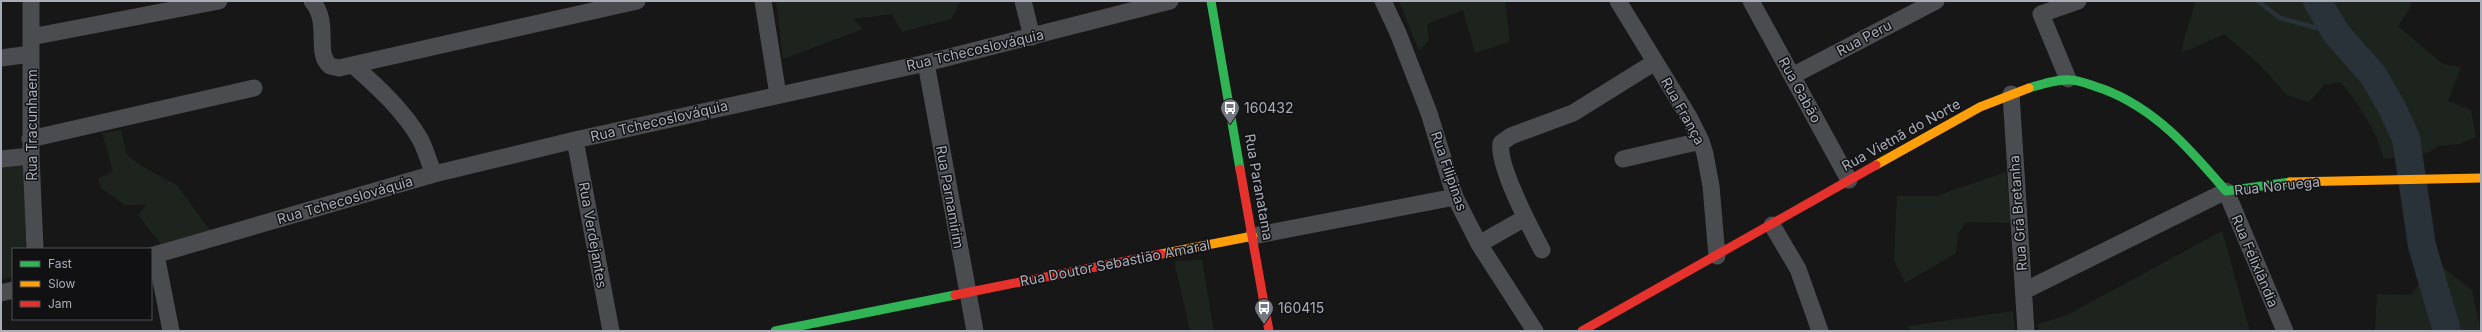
<svg xmlns="http://www.w3.org/2000/svg" width="2482" height="332" font-family="Inter,sans-serif">
<style>
.green{fill:#1d241e}
.lines{fill:none;stroke-linecap:round;stroke-linejoin:round}
.stream{stroke:#2a3239;stroke-width:4.5}
.river{stroke:#2a3239;stroke-width:28}
.street{stroke:#4b4c50;stroke-width:17}
.fast{stroke:#30b455;stroke-width:9}
.slow{stroke:#ff9f0a;stroke-width:9}
.jam{stroke:#e5322d;stroke-width:9}
.labels{text-anchor:middle;stroke-width:3;stroke-linejoin:round;paint-order:stroke}
.street-label{font-size:14px;fill:#a8adb8;stroke:#111113}
.poi-label{font-size:14px;fill:#a8adb8;stroke:#111113;text-anchor:start}
</style>
<rect width="100%" height="100%" fill="#171717"/>
<path class="green" d="M776,1h185l-10,18 -49,13 -10,-18 -38,5 9,10 -80,30z
M1399,1h106l5,41 -35,11 -12,-43 -36,14 2,16 -10,11z
M2195,1h215l1,6 -13,19 45,38 18,3 -13,34 23,9 5,27 -16,7 -21,2 -12,7 -43,6c-8,-29 -24,-53 -43,-77l-17,3 -15,17 -22,-7 -29,-32 -34,-29 -42,19c1,-18 10,-34 13,-52z
M121,130l6,25 16,12 34,18 33,45 -49,14 -23,-29 8,-10h-21l-24,-17 -3,-9 15,-8 -11,-38z
M2402,159l14,88 56,43 9,41h-106l2,-37 34,1 14,-20 -10,-26z
M24,166l2,83h-13v28l-12,3v-113z
M2006,172l5,51 -45,-1 -8,12 -2,19 -51,30 -11,-23 3,-64h39z
M2222,231l28,100h-212v-7l29,-9z
M1202,260l12,71h-24l-16,-70z
M2013,311l2,20h-106l-1,-5z"/>
<g class="lines">
<path class="stream" d="M2258,1l22,17 56,15"/>
<path class="river" d="M2317,1l19,32 37,42 18,31 15,32 16,108 25,85"/>
<path class="street" d="M31,1v155l4,93
M312,1c19,22 2,52 18,65l9,2 298,-67
M763,1l15,94
M1023,1l9,36
M1383,1l15,32 31,80 26,84 24,47 56,87
M1618,1l71,116 12,24 4,13 6,32 6,70
M1751,1l98,179
M31,37l188,-36
M1,58l30,-4
M926,63l49,268
M354,66c24,21 50,45 66,73 6,11 9,24 14,35
M1792,76l144,-75
M2068,79l-27,-65 37,-13
M2011,94l15,237
M30,139l224,-51
M575,140l36,191
M1,159l30,-3
M1623,159l78,-18
M1772,225l26,44 22,62
M1253,236l202,-39
M1479,244l46,-26
M1542,250c-11,-21 -45,-85 -41,-107l10,-7 62,-23 82,-51
M156,255l15,76
M151,256l283,-82 141,-34 351,-77 244,-62
M2024,291l202,-100 59,140
M1,293l12,-3"/>
<path class="fast" d="M1211,1l29,168
M2029,88c13,-4 28,-9 41,-8 11,0 22,6 33,9 53,20 87,60 123,102l64,-9
M775,331l180,-36"/>
<path class="slow" d="M1876,165l104,-58 49,-19
M2290,182l191,-4
M1161,254l92,-18"/>
<path class="jam" d="M1240,169l29,162
M955,295l206,-41
M1582,331l294,-166"/>
</g>
<defs>
<g id="bus-pin" transform="scale(1)"><path d="M0 17L-7.5 6A9.5 9.5 0 1 1 7.5 6Z" fill="#757880" stroke="#111113"/><path d="M-5-6H5V4H4V6H2V4H-2V6H-4V4H-5ZM-3.5-4V0h7V-4ZM-3.5 1.2v1.5H-2V1.2ZM2 1.2v1.5H3.5V1.2Z" fill="#fff"/></g>
</defs>
<g fill-rule="evenodd">
<use href="#bus-pin" x="1230" y="108"/>
<use href="#bus-pin" x="1264" y="308"/>
</g>
<g class="labels">
<g class="street-label">
<text transform="translate(1864 38) rotate(-28)" y="5">Rua Peru</text>
<text transform="translate(975 50) rotate(-13)" y="5">Rua Tchecoslováquia</text>
<text transform="translate(1800 90) rotate(61)" y="5">Rua Gabão</text>
<text transform="translate(1683 111) rotate(61)" y="5">Rua França</text>
<text transform="translate(659 121) rotate(-13)" y="5">Rua Tchecoslováquia</text>
<text transform="translate(32 125) rotate(-90)" y="5">Rua Tracunhaem</text>
<text transform="translate(1901 135) rotate(-29)" y="5">Rua Vietnã do Norte</text>
<text transform="translate(1449 171) rotate(71)" y="5">Rua Filipinas</text>
<text transform="translate(2277 186) rotate(-6)" y="5">Rua Noruega</text>
<text transform="translate(1259 187) rotate(80)" y="5">Rua Paranatama</text>
<text transform="translate(950 197) rotate(80)" y="5">Rua Parnamirim</text>
<text transform="translate(345 200) rotate(-16)" y="5">Rua Tchecoslováquia</text>
<text transform="translate(2018 213) rotate(-94)" y="5">Rua Grã Bretanha</text>
<text transform="translate(593 235) rotate(80)" y="5">Rua Verdejantes</text>
<text transform="translate(2255 261) rotate(67)" y="5">Rua Félixlândia</text>
<text transform="translate(1115 263) rotate(-11)" y="5">Rua Doutor Sebastião Amaral</text>
</g>
<g class="poi-label">
<text x="1244" y="113">160432</text>
<text x="1278" y="313">160415</text>
</g>
</g>
<rect width="2482" height="332" fill="none" stroke="#a8adb8" stroke-width="4"/>
<rect x="12" y="248" width="140" height="72" fill="#111113" stroke="#4d4f55"/>
<rect x="20" y="261" width="20" height="6" fill="#30b455" stroke="#4d4f55"/>
<text x="48" y="268" font-size="12" fill="#a8adb8">Fast</text>
<rect x="20" y="281" width="20" height="6" fill="#ff9f0a" stroke="#4d4f55"/>
<text x="48" y="288" font-size="12" fill="#a8adb8">Slow</text>
<rect x="20" y="301" width="20" height="6" fill="#e5322d" stroke="#4d4f55"/>
<text x="48" y="308" font-size="12" fill="#a8adb8">Jam</text>
</svg>
